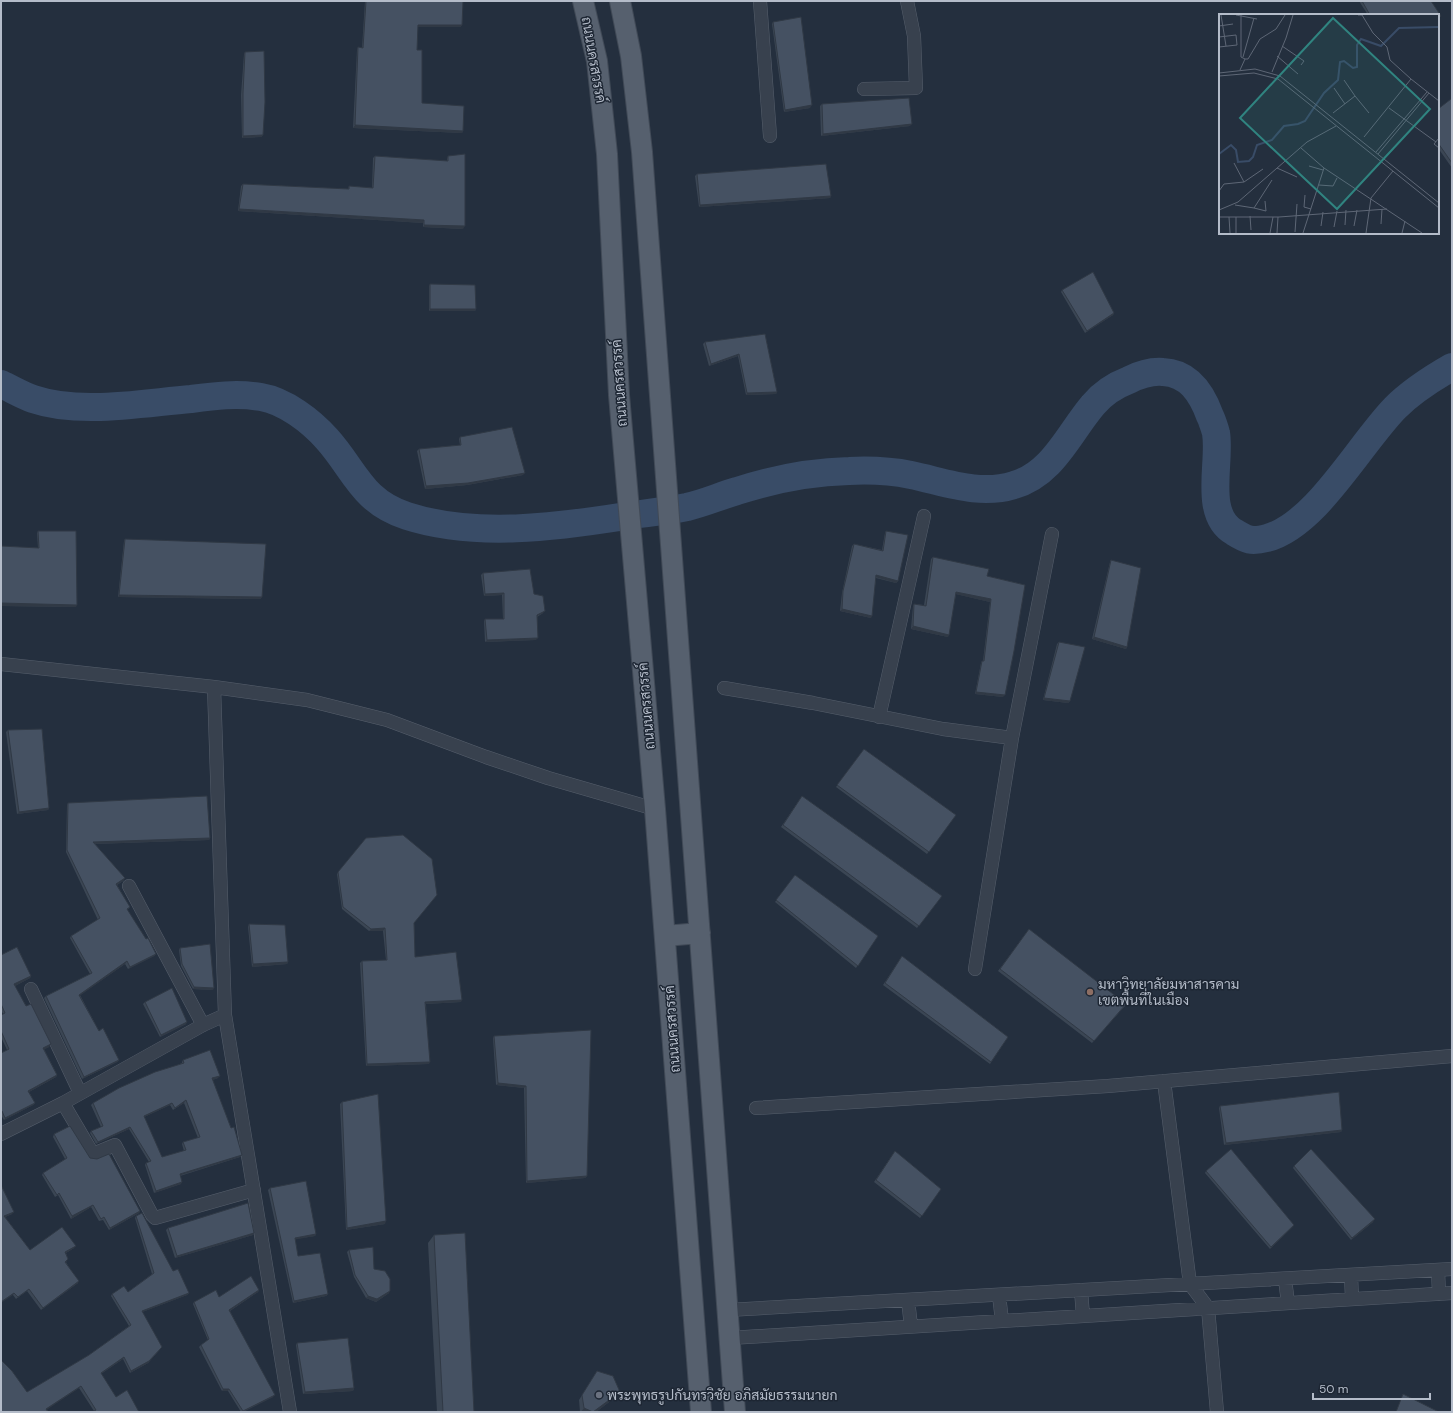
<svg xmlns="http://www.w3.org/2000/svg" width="1453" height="1413" font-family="'DM Sans',Sarabun,sans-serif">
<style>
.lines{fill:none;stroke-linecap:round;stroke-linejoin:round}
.river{stroke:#394c67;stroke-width:28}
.street-casing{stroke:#565f6c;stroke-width:14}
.primary-casing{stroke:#414a57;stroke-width:22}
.street{stroke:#38414e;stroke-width:13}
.primary{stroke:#56606e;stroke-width:20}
.wall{fill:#3b4654;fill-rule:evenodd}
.shaded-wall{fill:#303945}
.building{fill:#455162;stroke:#303945;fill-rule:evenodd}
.education-dot{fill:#8d6e63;stroke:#1d2633;stroke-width:1.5}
.worship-dot{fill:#6b7280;stroke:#1d2633;stroke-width:1.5}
.labels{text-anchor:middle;stroke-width:3;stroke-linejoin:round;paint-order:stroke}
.street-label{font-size:14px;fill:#b4bcc9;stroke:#1d2633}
.poi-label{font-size:14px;fill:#b4bcc9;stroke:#1d2633;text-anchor:start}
.inset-river{fill:none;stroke:#394c67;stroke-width:2}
.inset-road{fill:none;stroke:#5e6776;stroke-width:1}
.view{fill:#308480;fill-opacity:0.15;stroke:#308480;stroke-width:2}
.inset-edge{fill:none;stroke:#b4bcc9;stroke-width:2}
</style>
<rect width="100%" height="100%" fill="#242f3e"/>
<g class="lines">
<path class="river" d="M1,384c11,5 21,11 32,15 47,16 109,4 158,0 23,-3 46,-6 70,-2 24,4 50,24 66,42 28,31 34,62 80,77 68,22 150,11 219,0 20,-3 41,-5 61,-9 17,-4 33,-11 50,-16 37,-12 73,-19 112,-20 20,-1 42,0 62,4 34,7 68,21 103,10 39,-11 55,-52 79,-80 9,-11 23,-20 36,-25 10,-5 22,-9 34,-8 26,1 39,22 47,44 1,1 6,16 6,17 5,29 -13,81 18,99 13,8 17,10 33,6 49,-13 92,-93 128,-130 17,-17 36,-29 57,-41"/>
<g class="street-casing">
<path id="street" d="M760,1l10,135
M864,89l52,-1 -2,-52 -7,-35
M1,664l213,23 93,13 80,20 99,37 62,21 107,31
M214,687l11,328
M724,688l89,15 130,26 69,9 40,-204
M879,717l45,-201
M129,886l74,139
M975,969l37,-231
M31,989l49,104
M1164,1081l26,203 18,24 9,104
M63,1103l30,51 22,-9 37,70 3,3 99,-28
M756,1108l352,-22 344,-30
M1,1134l62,-31 140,-78 22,-10 65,397
M1438,1270l1,24
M1351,1275l1,24
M1285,1279l3,24
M1081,1290l2,26
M999,1295l3,26
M908,1300l3,26
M728,1310l724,-41
M730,1338l722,-45"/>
</g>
<g class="primary-casing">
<path id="primary" d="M583,1l14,60 10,93 12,241 36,414 46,603
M620,1l11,55 11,96 93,1260
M665,936l35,-3"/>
</g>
<use href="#street" class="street"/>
<use href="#primary" class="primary"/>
</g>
<path class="wall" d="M365,1h98l-1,24 -2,2h-43v23l5,53 41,28 -1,2 -109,-5 4,-78 1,-3 4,1z
M1359,1h72l10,15 -2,2 -1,-3h-70z
M773,22l37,86 -26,4 -12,-88z
M245,52l18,83 -2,2 -19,1 -1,-43 3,-41z
M1452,100v68l-14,-20v-39z
M822,104l88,22 -89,10 -1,-30z
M375,156l72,5v-2l1,-3 15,73 -40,-2v-4l-185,-12 3,-25 2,-2 105,5 1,-3 23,2 1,-30z
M697,174l134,22 -1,2 -131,9 -4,-31z
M430,284l46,25 -1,2h-46v-25z
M1062,290l52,23 -1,2 -28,18 -24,-41z
M765,334l12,58 -1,2 -30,1 -8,-39 -29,10 -6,-22 2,-2z
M460,437l63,38 -56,10 -42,4 -8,-38 2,-2 41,-4 -1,-6z
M38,531l38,76 -75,-1v-60l37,2 -1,-15z
M886,531l12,50 -2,2 -20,-5 -5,40 -31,-7 2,-18 10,-47 2,-2 28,6 3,-17z
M125,539l137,58 -2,2 -142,-2 6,-56z
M933,557l54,19 38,9 -22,112 -28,-3 6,-31 1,-2h1l7,-59 -34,-8 -8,43 -37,-8 2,-23 1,-2 10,1 7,-46z
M1111,560l16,87 -1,2 -34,-10 18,-77z
M483,573l51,21 9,19 -6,4 -1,23 -51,2 -1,-21 1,-2h18l-1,-24 -18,1 -3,-21z
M1059,642l11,59 -2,2 -25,-3 14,-56z
M8,730l41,78 -1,2 -31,4 -11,-82z
M864,749l92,66 -29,39 -91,-67z
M802,796l140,100 -25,32 -136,-101z
M68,803l142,35 -1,2 -114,4 30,34 -2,3 -6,4 13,22 -3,3 29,44 -2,2 -26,13 -3,-5 -45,31 19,36 20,29 -2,2 -35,17 -38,-81 2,-2 44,-22 -20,-36 1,-2 27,-16 -32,-68 1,-47z
M366,838l48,85 1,34 46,45 -35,2 3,60 -63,2 -6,-103 2,-2 24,-1 -3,-29h-14l-27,-22 -5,-35z
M795,875l83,61 -22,32 -81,-66z
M249,924l39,38 -1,2 -35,3 -4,-40z
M1029,929l96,77 -33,37 -94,-72z
M180,948l33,42 -20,-1 -12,-23 -2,-16z
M1,955l30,21 -1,2 -15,8 34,61 -5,2 13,26 -1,2 -27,15 6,11 -2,2 -29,15 -3,-5v-62l6,-3 -6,-13v-22l2,-1 -2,-4z
M902,956l106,81 -18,27 -107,-79z
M145,1002l41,22 -26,13 -17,-33z
M494,1036l93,140 -2,2 -59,5 -2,-95 -28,-3 -3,-47z
M183,1060l35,18 -6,2 30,75 -2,2 -60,19 1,8 -27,9 -9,-28 1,-2 3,-1 -20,-33 -33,15 -6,-11 1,-2 10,-4 -10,-22 2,-2 89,-40v-1zM184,1103l14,35 -15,4 -1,2 2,7 -22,6 -18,-40 26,-12 3,5z
M342,1102l43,122 -39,6 -6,-126z
M1220,1106l122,24 -1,2 -117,13 -5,-37z
M54,1134l36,24 50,53 -1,2 -30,17 -6,-10 -4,1 -8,-14 -20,12 -13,-24 -3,2 -13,-22 1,-2 22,-14 -12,-22z
M895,1151l46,38 -21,29 -46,-36z
M1294,1166l79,56 -22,18 -58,-72z
M1206,1171l88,54 -24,24 -65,-76z
M1,1185l11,29 -7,3 25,33 44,-2 -8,5 2,6 -2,3 12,21 -37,27 -14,-19 -11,8 -3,-4z
M270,1188l46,46 -1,2 -20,3 3,17 30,38 -2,2 -33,7 -25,-113z
M136,1216l37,55 16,22 -2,2 -45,17 20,35 -14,16 -18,10 -7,-14 -22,15 15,23 -22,14 -15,-23 -32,21 1,3h-47v-52l26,32 62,-37 40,-29 -18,-30 1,-2 16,-2 24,-18 -17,-56z
M168,1228l86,5 -1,2 -78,23 -9,-28z
M434,1235l40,177h-37l-9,-169z
M349,1250l25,19 15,24 -13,9 -10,-4 -12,-21 -7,-25z
M259,1290l-1,2 -28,19 43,86 -30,15h-2l-13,-21h-6l-23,-44 2,-2 7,-5 -15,-36 1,-2 25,-5z
M297,1343l57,45 -1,3 -50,3 -7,-49z
M597,1371l23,21 -3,4 -21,16h-16l-1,-12z"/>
<path class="shaded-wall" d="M418,25h44l-2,2h-44z
M812,105l-2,3 -26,4 1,-2z
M912,124l-2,2 -89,10 2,-2z
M355,125l108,6 -1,2 -109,-5z
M263,135l-2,2 -19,1 1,-2z
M831,196l-1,2 -131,9 1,-2z
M239,209l185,11 -1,3 -185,-12z
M424,225l41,1 -2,3 -40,-2z
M430,309h46l-1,2h-46z
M1114,313l-1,2 -28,18 2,-2z
M739,354l-1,2 -29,10 2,-2z
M777,392l-1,2 -30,1 1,-2z
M525,473l-2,2 -56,10 -42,4 1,-3z
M876,575l22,6 -2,2 -21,-6z
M956,592l35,7 -1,3 -35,-8z
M504,593l-2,2 -18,1 1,-2z
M119,595l143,2 -2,2 -142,-2z
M1,603l76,2 -1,2 -75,-1z
M842,609l30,7 -1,2 -31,-7z
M545,611l-2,2 -8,4 2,-2z
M913,626l36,9 -1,2 -37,-8z
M1094,637l33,10 -1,2 -34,-10z
M538,638l-2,2 -51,2 2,-2z
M976,692l29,3 -2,2 -28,-3z
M1044,698l26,3 -2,2 -25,-3z
M49,808l-1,2 -31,4 2,-2z
M210,838l-1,2 -117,4 1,-2z
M125,878l-2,3 -8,5 1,-2z
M385,928l-2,3h-14l2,-2z
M156,954l-2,2 -26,13 2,-2z
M127,961l-2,3 -47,33 1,-2z
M288,962l-1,2 -35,3 1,-3z
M31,976l-1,2 -17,9 1,-3z
M194,987l20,1 -1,2 -20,-1z
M462,1000l-1,2 -37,2 1,-2z
M187,1022l-1,2 -26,13 1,-2z
M51,1044l-2,3 -7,4 1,-3z
M119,1060l-2,2 -35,17 2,-2z
M430,1062l-1,2 -63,2 1,-2z
M57,1075l-1,2 -29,16 1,-2z
M220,1076l-2,2 -8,3 2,-3z
M498,1083l28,3 -2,2 -28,-3z
M186,1100l-2,3 -11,7 2,-2z
M35,1103l-2,2 -29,15 1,-2z
M172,1103l-2,2 -28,13 2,-2z
M130,1127l-1,2 -33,15 2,-2z
M1342,1130l-1,2 -117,13 2,-2z
M242,1155l-2,2 -62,19 2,-2z
M587,1176l-2,2 -59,5 1,-2z
M182,1182l-1,2 -27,9 2,-2z
M93,1205l-2,2 -20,12 1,-3z
M140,1211l-1,2 -30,17 1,-2z
M14,1212l-2,2 -9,4 1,-2z
M1375,1219l-2,3 -22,18 1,-2z
M386,1221l-1,3 -39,6 1,-2z
M1294,1225l-1,2 -23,22 1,-2z
M254,1233l-1,2 -78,23 2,-2z
M316,1234l-1,2 -22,4 2,-2z
M76,1246l-2,2 -10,6 1,-2z
M79,1281l-1,2 -37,27 2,-2z
M29,1289l-2,2 -11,8 2,-2z
M259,1290l-1,2 -30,20 1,-2z
M390,1291l-1,2 -13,9 -10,-4 2,-2z
M14,1293l-1,2 -12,8v-1z
M189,1293l-2,2 -47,18 2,-2z
M328,1294l-2,2 -33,7 1,-2z
M162,1347l-14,16 -18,10 1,-2z
M124,1357l-1,2 -24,16 2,-2z
M81,1386l-2,2 -34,23 1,-2z
M354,1388l-1,3 -50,3 2,-2z
M223,1389h6l-1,2h-6z
M620,1392l-3,4 -21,16h-15l3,-4z
M275,1395l-2,2 -31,15 1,-1z"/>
<path class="building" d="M366,1h97l-1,24h-44l-1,25h5v53l42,3 -1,25 -108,-6 3,-78 5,1z
M1362,1h69l10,15 -3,2v-3h-68z
M801,17l11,88 -27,5 -12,-88z
M264,51l1,51 -2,33 -20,1v-43l2,-41z
M909,98l3,26 -89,10 -1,-30z
M1451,99l1,1v63l-14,-20v-34z
M465,154v72l-41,-1v-5l-185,-11 4,-25 106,5v-3l24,2 2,-32 73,5v-5z
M826,164l5,32 -131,9 -3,-31z
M1093,272l21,41 -27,18 -25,-41z
M430,284l45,1 1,24h-46z
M765,334l12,58 -30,1 -8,-39 -28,10 -6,-22z
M512,427l13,46 -57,10 -42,3 -7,-37 42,-4 -1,-8z
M38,531h38l1,74 -76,-2v-57l38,2z
M886,531l22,4 -10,46 -22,-6 -4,41 -30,-7 1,-18 11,-47 29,7z
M125,539l141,5 -4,53 -143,-2z
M933,557l56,12 -2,7 38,9 -11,66 -9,44 -29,-3 6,-31h2l7,-62 -35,-7 -7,43 -36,-9 1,-22 12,2z
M1111,560l30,8 -14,79 -33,-10z
M530,569l4,25 9,2 2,15 -8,4 1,23 -51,2 -2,-21h19v-26l-19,1 -2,-21z
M1059,642l26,5 -15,54 -26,-3z
M42,729l7,79 -30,4 -11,-82z
M864,749l92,66 -27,37 -92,-67z
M207,796l3,42 -117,4 32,36 -9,6 14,23 -3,2 19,30 2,-1 8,16 -26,13 -3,-6 -48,34 20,36 4,-3 16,32 -35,17 -38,-81 46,-23 -21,-37 29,-18 -33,-68 1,-47z
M802,796l140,100 -23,30 -136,-101z
M403,835l29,24 5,36 -23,28 1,34 41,-5 6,48 -37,2 5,60 -63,2 -5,-103 25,-1 -2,-32 -14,1 -28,-22 -5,-35 28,-34z
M795,875l83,61 -20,30 -82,-66z
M249,924l36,1 3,37 -35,2z
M1029,929l97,75 -32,37 -94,-72z
M210,944l4,44 -20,-1 -12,-23 -2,-16z
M17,947l14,29 -17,8 12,22 5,-2 20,40 -8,4 14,27 -29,16 7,12 -30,15 -3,-7h-1v-58l8,-4 -8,-18v-16l4,-2 -4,-9v-49z
M902,956l106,81 -17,25 -106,-79z
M172,988l15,34 -26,13 -16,-33z
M591,1030l-4,146 -60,5 -1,-95 -28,-3 -4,-47z
M210,1050l10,26 -8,2 19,50 3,-1 8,28 -62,19 2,8 -26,9 -10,-28 5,-2 -21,-34 -32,15 -7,-11 12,-5 -10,-23 26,-15 36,-16 29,-9 -1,-3zM186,1100l14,37 -17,5 3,8 -24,7 -18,-41 28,-13 3,5z
M1339,1092l3,38 -116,13 -6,-37z
M378,1094l8,127 -39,7 -5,-126z
M70,1126l20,32 7,1 12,-5 31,57 -30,17 -6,-11 -3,2 -8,-14 -21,11 -13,-23 -2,2 -14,-22 24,-15 -13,-24z
M1231,1149l63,76 -23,22 -65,-76z
M1311,1149l64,70 -23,19 -58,-72z
M895,1151l46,38 -19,27 -46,-36z
M306,1181l10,53 -21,4 3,18 22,-3 8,41 -34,7 -24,-113z
M1,1185l13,27 -10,4 26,34 32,-23 14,19 -11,6 3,7 -3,3 14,19 -36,27 -14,-19 -11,8 -4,-4 -13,9z
M248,1203l6,30 -77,23 -9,-28z
M142,1213l31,58 5,-2 11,24 -47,18 20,36 -13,14 -18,10 -7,-14 -23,16 15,24 11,-7 12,22h-47l4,-2 -15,-24 -35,23 2,3h-46l-1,-2v-50l11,11 15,21 62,-37 42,-30 -19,-31 12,-8 4,6 26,-19 -18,-57z
M465,1233l9,179h-31l-9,-177z
M373,1247l1,22 11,2 5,8v12l-13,8 -9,-3 -13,-21 -6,-25z
M251,1276l8,14 -30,20 46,85 -32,16 -14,-22h-6l-22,-44 8,-6 -15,-37 22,-12 3,7z
M348,1338l6,50 -49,4 -8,-49z
M597,1371l16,5 7,16 -27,20 -9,-4 -2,-13z
M1403,1394l36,18h-43z"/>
<circle class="education-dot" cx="1090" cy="992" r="4"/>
<circle class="worship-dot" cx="599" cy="1395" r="4"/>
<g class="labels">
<g class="street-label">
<text transform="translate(594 60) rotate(80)" y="5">ถนนนครสวรรค์</text>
<text transform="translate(619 383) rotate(-94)" y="5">ถนนนครสวรรค์</text>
<text transform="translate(646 706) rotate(-95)" y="5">ถนนนครสวรรค์</text>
<text transform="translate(672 1029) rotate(-94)" y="5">ถนนนครสวรรค์</text>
</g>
<g class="poi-label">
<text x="1098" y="989">มหาวิทยาลัยมหาสารคาม<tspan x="1098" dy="16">เขตพื้นที่ในเมือง</tspan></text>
<text x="607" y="1400">พระพุทธรูปกันทรวิชัย อภิสมัยธรรมนายก</text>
</g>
</g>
<g transform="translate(1219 14)">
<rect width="220" height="220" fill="#242f3e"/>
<path class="inset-river" d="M0,140l12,-9 5,5 2,12 11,-1 4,-4 4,-12 15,-5 12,-14 14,-2 7,-3 19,-28 14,-13 2,-18 4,-1 9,7 4,-1v-22l4,-6 20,7 18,-18 40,-1"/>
<path class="inset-road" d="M2,1l5,31M17,1l21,4M139,1h4l11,18 14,14 3,13 21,19M0,12l14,-2M0,23l17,-2 1,10 -18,2M63,32l22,15 -3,4M58,42l21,18M24,43l11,-39M26,45h3l12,-20 16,-10 9,-14M21,56l5,-11 -4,-2v-42M53,58l14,-34 7,-23M0,59l36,-4 25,7 159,127M0,62l35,-3 24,6 161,129M115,74l11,16M136,82l14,17M170,94l47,34M114,99l22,-17 -11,-16M145,123l47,-58 28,22M220,124l-5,6 5,4M82,134l23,20M157,138l51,-60M159,140l51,-61M15,149l10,19M90,152l14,4M58,154l20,9M100,171l14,1 4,-8M0,177l5,-7 20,-2 19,-13M86,181l-1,12 7,2M16,191l19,3 18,-28M35,194l12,3 -1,-10M0,196l19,-8 69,-60 29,-16M31,202l1,14M0,203h60l108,-8M10,203l1,16M17,203v16M162,210l1,-15M126,211l1,-15M102,212l2,-14M135,212l3,-16M115,213l3,-16M76,218l2,-28M51,219l3,-16M58,219l1,-16M84,219l21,-65 98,65M147,219l5,-35 22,-27M183,219l3,-12"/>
<path class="view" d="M114,4l97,91 -93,100 -97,-91z"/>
<rect width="220" height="220" class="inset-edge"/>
</g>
<rect width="1453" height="1413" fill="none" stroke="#b4bcc9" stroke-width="4"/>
<path d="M1313 1393v6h117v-6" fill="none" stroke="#b4bcc9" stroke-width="2"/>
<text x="1319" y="1393" font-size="12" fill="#b4bcc9" stroke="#1d2633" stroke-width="3" paint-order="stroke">50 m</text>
</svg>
